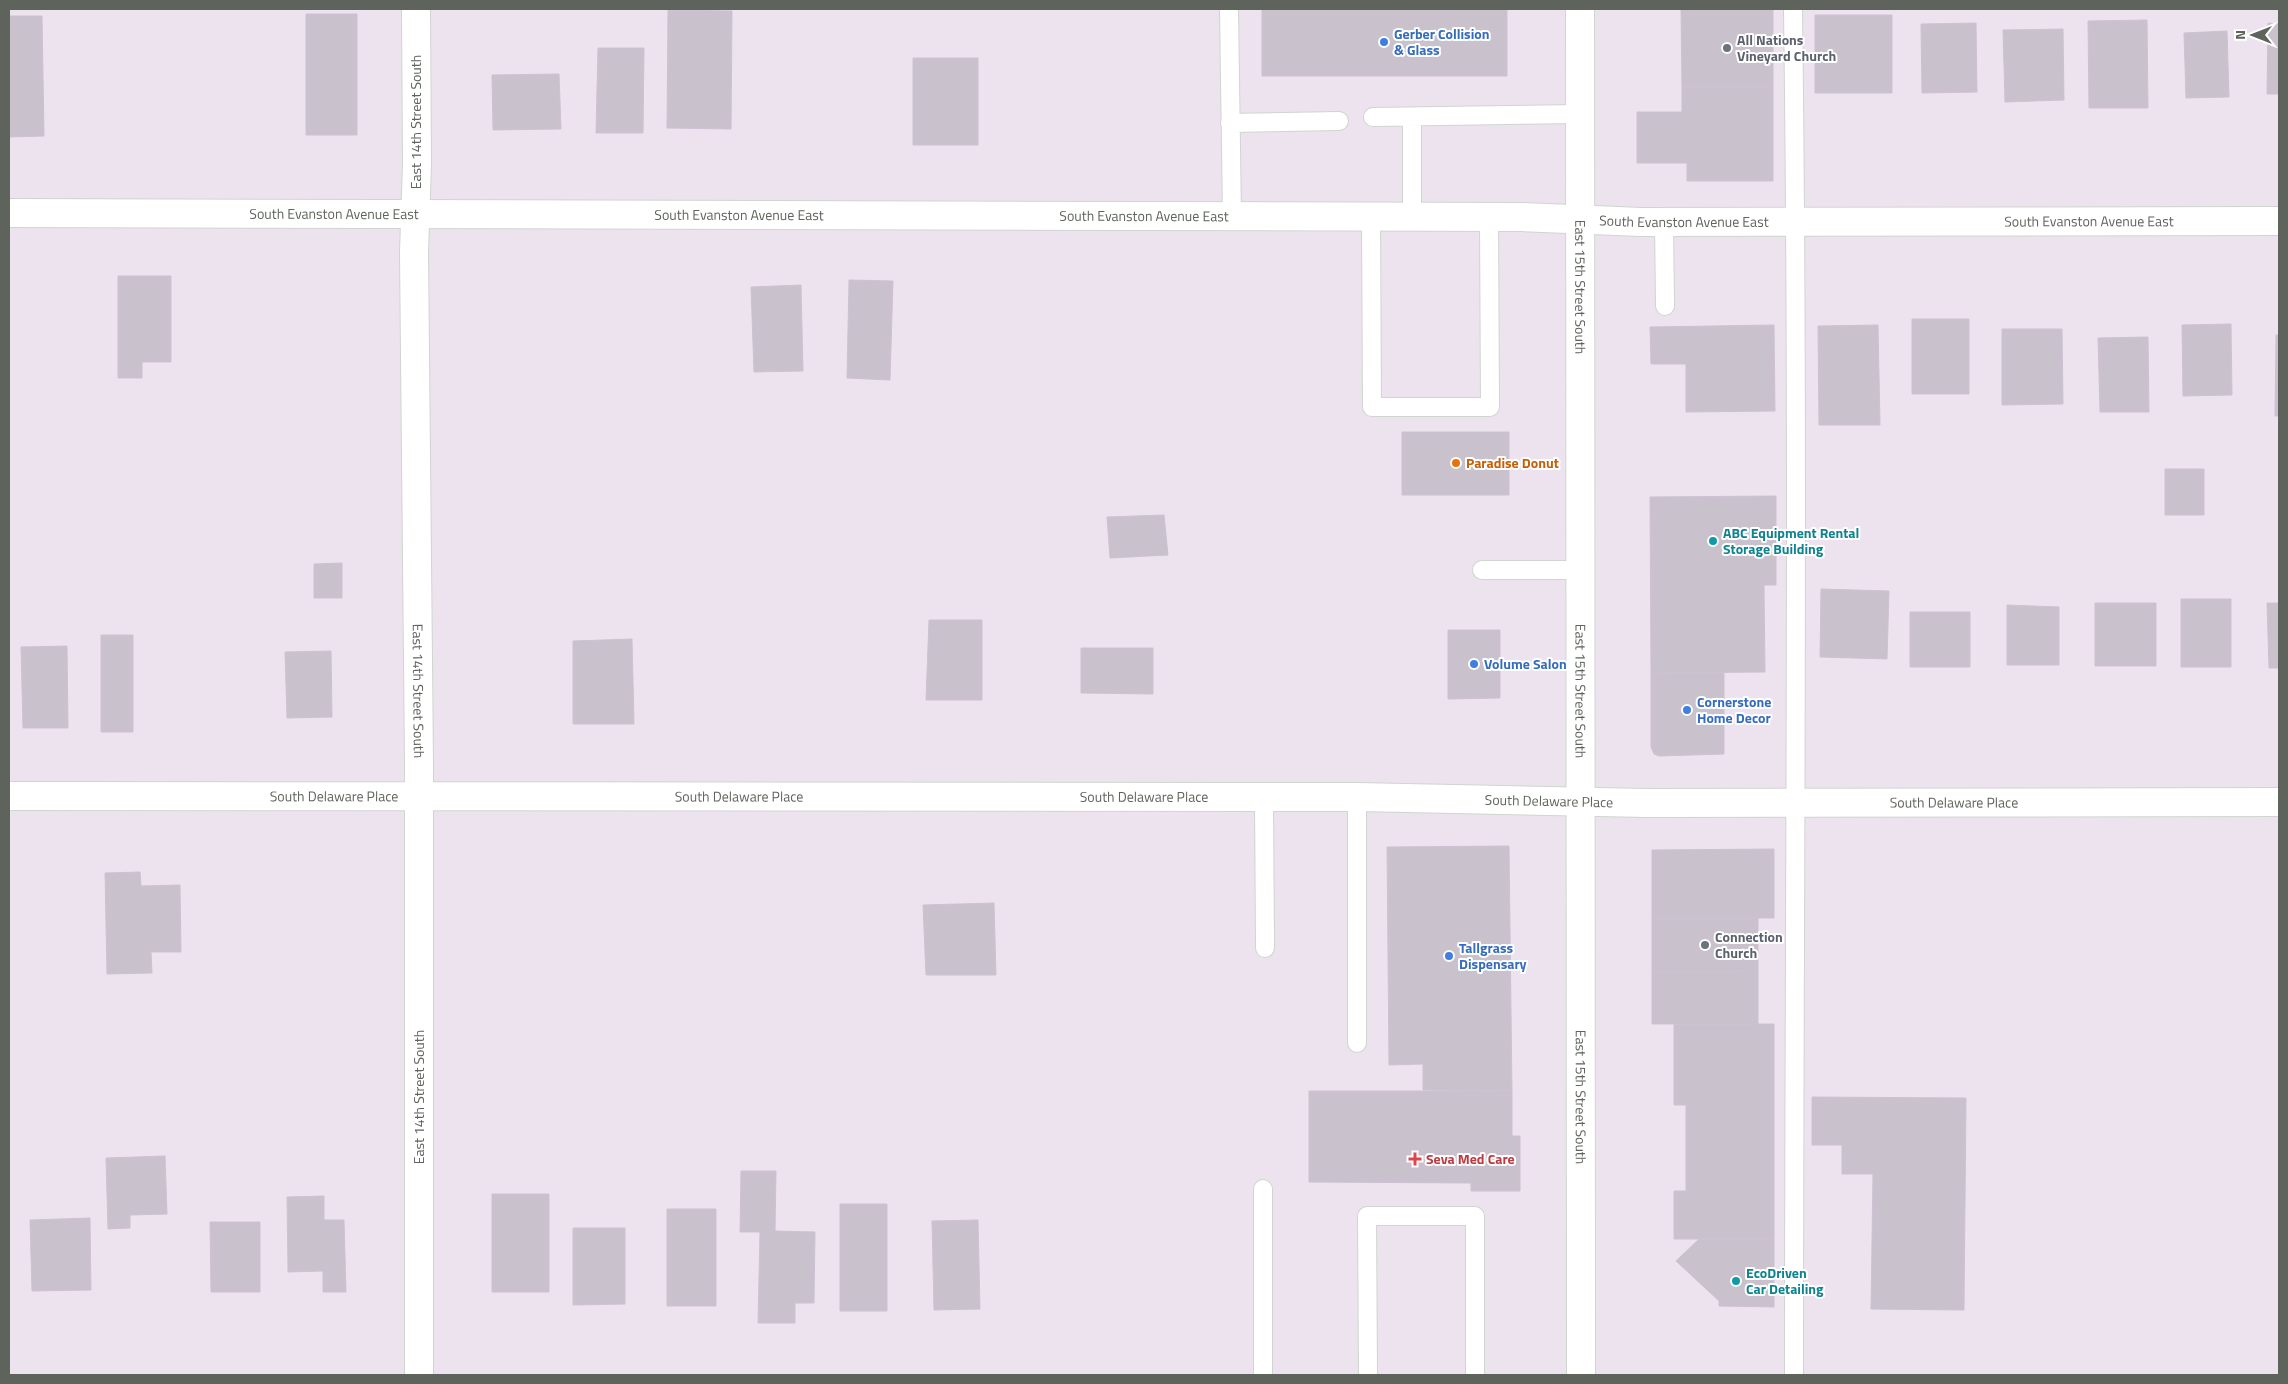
<svg xmlns="http://www.w3.org/2000/svg" width="2288" height="1384" font-family="'Titillium Web',sans-serif">
<style>
.building{fill:#c9c1cc;stroke:#cfc1d3}
.lines{fill:none;stroke-linecap:round;stroke-linejoin:round}
.service-casing{stroke:#d0d5cf;stroke-width:20}
.minor-casing{stroke:#d0d5cf;stroke-width:30}
.secondary-casing{stroke:#d0d6ce;stroke-width:30}
.service{stroke:#fff;stroke-width:18}
.minor{stroke:#fff;stroke-width:28}
.secondary{stroke:#fff;stroke-width:28}
.shop-dot{fill:#3f7fe0;stroke:#fff;stroke-width:2}
.worship-dot{fill:#6b7280;stroke:#fff;stroke-width:2}
.food-dot{fill:#e8710a;stroke:#fff;stroke-width:2}
.culture-dot{fill:#0f9aa8;stroke:#fff;stroke-width:2}
.health-dot{fill:#e0444e;stroke:#fff;stroke-width:2}
.labels{text-anchor:middle;stroke-width:4;stroke-linejoin:round;paint-order:stroke}
.shop-label{font-size:14px;font-weight:bold;fill:#366cbe;stroke:#fff;text-anchor:start}
.worship-label{font-size:14px;font-weight:bold;fill:#5b616d;stroke:#fff;text-anchor:start}
.street-label{font-size:14px;fill:#5e645b;stroke:#fff}
.food-label{font-size:14px;font-weight:bold;fill:#c56008;stroke:#fff;text-anchor:start}
.culture-label{font-size:14px;font-weight:bold;fill:#0d838f;stroke:#fff;text-anchor:start}
.health-label{font-size:14px;font-weight:bold;fill:#be3a42;stroke:#fff;text-anchor:start}
</style>
<rect width="100%" height="100%" fill="#ede3ee"/>
<path class="building" d="M1262,9h245v67h-245z
M1681,9h92v77h-91z
M668,10l64,1 -1,118 -64,-1z
M306,14h51v121h-51z
M1815,15h77v78h-77z
M9,16h33l2,120 -35,1z
M2147,20l1,88h-59l-1,-87z
M1976,23l1,69 -55,1 -1,-69z
M2268,23l11,1v70h-12z
M2063,29l1,71 -59,2 -2,-72z
M2227,31l2,66 -43,1 -2,-65z
M598,48h46l-1,85h-47z
M913,58h65v87h-65z
M559,74l2,55 -68,1 -1,-55z
M1682,86h91v95h-86v-18h-50v-51h45z
M118,276h53v86h-29v16h-24z
M849,280l44,1 -3,99 -43,-2z
M801,285l2,86 -49,1 -3,-85z
M1912,319h57v75h-57z
M2231,324l1,71 -49,1 -1,-71z
M1774,325l1,86 -89,1v-48h-35l-1,-37z
M1878,325l2,100h-61l-1,-99z
M2002,329h60l1,75 -61,1z
M2276,335h3v81h-4z
M2148,337l1,75h-49l-2,-74z
M1402,432h107v63h-107z
M2165,469h39v46h-39z
M1776,496v89h-12l1,87 -114,1 -1,-176z
M1164,515l4,40 -58,3 -3,-41z
M342,563v35h-28v-34z
M1821,589l68,2 -2,68 -67,-2z
M2181,599h50v68h-50z
M2095,603h61v63h-61z
M2267,603h12v65h-10z
M2007,605l52,2v58h-52z
M1910,612h60v55h-60z
M929,620h53v80h-56z
M1448,630h52v68l-52,1z
M101,635h32v97h-32z
M632,639l2,85h-61v-83z
M67,646l1,82h-45l-2,-81z
M1081,648h72v46l-72,-1z
M331,651l1,66 -45,1 -2,-66z
M1724,672v82l-65,2 -5,-2 -3,-7v-74z
M1509,846l3,245 -89,-1v-26l-34,1 -2,-218z
M1774,849v69h-122v-68z
M140,872l1,14 39,-1 1,67h-30l1,21 -45,1 -2,-101z
M994,903l2,72h-70l-3,-70z
M1652,918h106v53l-106,1z
M1758,971v53h-106v-52z
M1674,1024h100v215h-100v-48h12v-86h-12z
M1309,1091h203v45h8v55h-49v-8l-162,-1z
M1812,1097l154,1 -2,212 -93,-1 2,-135h-31v-29h-30z
M165,1156l2,58 -37,1v13l-22,1 -2,-71z
M741,1171h35l-1,60 40,1 -1,71h-19v20h-37l2,-91h-20z
M492,1194h57v98h-57z
M324,1196v24h20l2,72h-23v-21l-35,1 -1,-75z
M840,1204h47v107h-47z
M667,1209h49v97h-49z
M90,1218l1,72 -59,1 -2,-71z
M978,1220l2,89 -46,1 -2,-89z
M210,1222h50v70h-49z
M573,1228h52v76l-52,1z
M1699,1239h75v68l-55,-1v-5l-43,-40z"/>
<g class="lines">
<g class="service-casing">
<path id="service" d="M1229,9l3,208
M1793,9c6,455 1,911 1,1366
M1373,117l207,-3
M1412,117v100
M1230,123l109,-2
M1371,217l1,190h118l-1,-190
M1664,221l1,85
M1482,570h99
M1264,797l1,151
M1357,797v246
M1263,1189v186
M1368,1375l-1,-159h108v159"/>
</g>
<g class="minor-casing">
<g id="minor">
<path id="s1" d="M416,9l1,155 -3,88 5,511v612"/>
<path id="s2" d="M9,213l1512,4 120,5 638,-1"/>
<path id="s3" d="M9,796l1348,1 290,6 632,-1"/>
</g>
</g>
<g class="secondary-casing">
<g id="secondary">
<path id="s4" d="M1580,9l1,1366"/>
</g>
</g>
<use href="#service" class="service"/>
<use href="#minor" class="minor"/>
<use href="#secondary" class="secondary"/>
</g>
<g class="shop-dot">
<circle cx="1384" cy="42" r="5"/>
<circle cx="1474" cy="664" r="5"/>
<circle cx="1687" cy="710" r="5"/>
<circle cx="1449" cy="956" r="5"/>
</g>
<g class="worship-dot">
<circle cx="1727" cy="48" r="5"/>
<circle cx="1705" cy="945" r="5"/>
</g>
<circle class="food-dot" cx="1456" cy="463" r="5"/>
<g class="culture-dot">
<circle cx="1713" cy="541" r="5"/>
<circle cx="1736" cy="1281" r="5"/>
</g>
<path class="health-dot" d="M1412.5 1151.5h5v5h5v5h-5v5h-5v-5h-5v-5h5z"/>
<g class="labels">
<g class="shop-label">
<text x="1394" y="39">Gerber Collision<tspan x="1394" dy="16">&amp; Glass</tspan></text>
<text x="1484" y="669">Volume Salon</text>
<text x="1697" y="707">Cornerstone<tspan x="1697" dy="16">Home Decor</tspan></text>
<text x="1459" y="953">Tallgrass<tspan x="1459" dy="16">Dispensary</tspan></text>
</g>
<g class="worship-label">
<text x="1737" y="45">All Nations<tspan x="1737" dy="16">Vineyard Church</tspan></text>
<text x="1715" y="942">Connection<tspan x="1715" dy="16">Church</tspan></text>
</g>
<g class="street-label">
<text transform="translate(416 122) rotate(-90)" y="5">East 14th Street South</text>
<text dy="5" stroke="none"><textPath href="#s2" startOffset="325">South Evanston Avenue East</textPath></text>
<text dy="5" stroke="none"><textPath href="#s2" startOffset="730">South Evanston Avenue East</textPath></text>
<text dy="5" stroke="none"><textPath href="#s2" startOffset="1135">South Evanston Avenue East</textPath></text>
<text dy="5" stroke="none"><textPath href="#s2" startOffset="1675">South Evanston Avenue East</textPath></text>
<text dy="5" stroke="none"><textPath href="#s2" startOffset="2080">South Evanston Avenue East</textPath></text>
<text dy="5" stroke="none"><textPath href="#s4" startOffset="278">East 15th Street South</textPath></text>
<text dy="5" stroke="none"><textPath href="#s1" startOffset="682">East 14th Street South</textPath></text>
<text dy="5" stroke="none"><textPath href="#s4" startOffset="682">East 15th Street South</textPath></text>
<text dy="5" stroke="none"><textPath href="#s3" startOffset="1135">South Delaware Place</textPath></text>
<text dy="5" stroke="none"><textPath href="#s3" startOffset="325">South Delaware Place</textPath></text>
<text dy="5" stroke="none"><textPath href="#s3" startOffset="730">South Delaware Place</textPath></text>
<text dy="5" stroke="none"><textPath href="#s3" startOffset="1540">South Delaware Place</textPath></text>
<text dy="5" stroke="none"><textPath href="#s3" startOffset="1945">South Delaware Place</textPath></text>
<text transform="translate(419 1097) rotate(-90)" y="5">East 14th Street South</text>
<text dy="5" stroke="none"><textPath href="#s4" startOffset="1088">East 15th Street South</textPath></text>
</g>
<g class="food-label">
<text x="1466" y="468">Paradise Donut</text>
</g>
<g class="culture-label">
<text x="1723" y="538">ABC Equipment Rental<tspan x="1723" dy="16">Storage Building</tspan></text>
<text x="1746" y="1278">EcoDriven<tspan x="1746" dy="16">Car Detailing</tspan></text>
</g>
<g class="health-label">
<text x="1426" y="1164">Seva Med Care</text>
</g>
</g>
<rect width="2288" height="1384" fill="none" stroke="#5e645b" stroke-width="20"/>
<g transform="translate(2253 35) rotate(270)" stroke="#ffffff" stroke-width="4" paint-order="stroke">
<path d="M0-4L9 19L0 12L-9 19Z" fill="#5e645b"/>
<text y="-8" font-size="14" font-weight="bold" text-anchor="middle" fill="#5e645b">N</text>
</g>
</svg>
